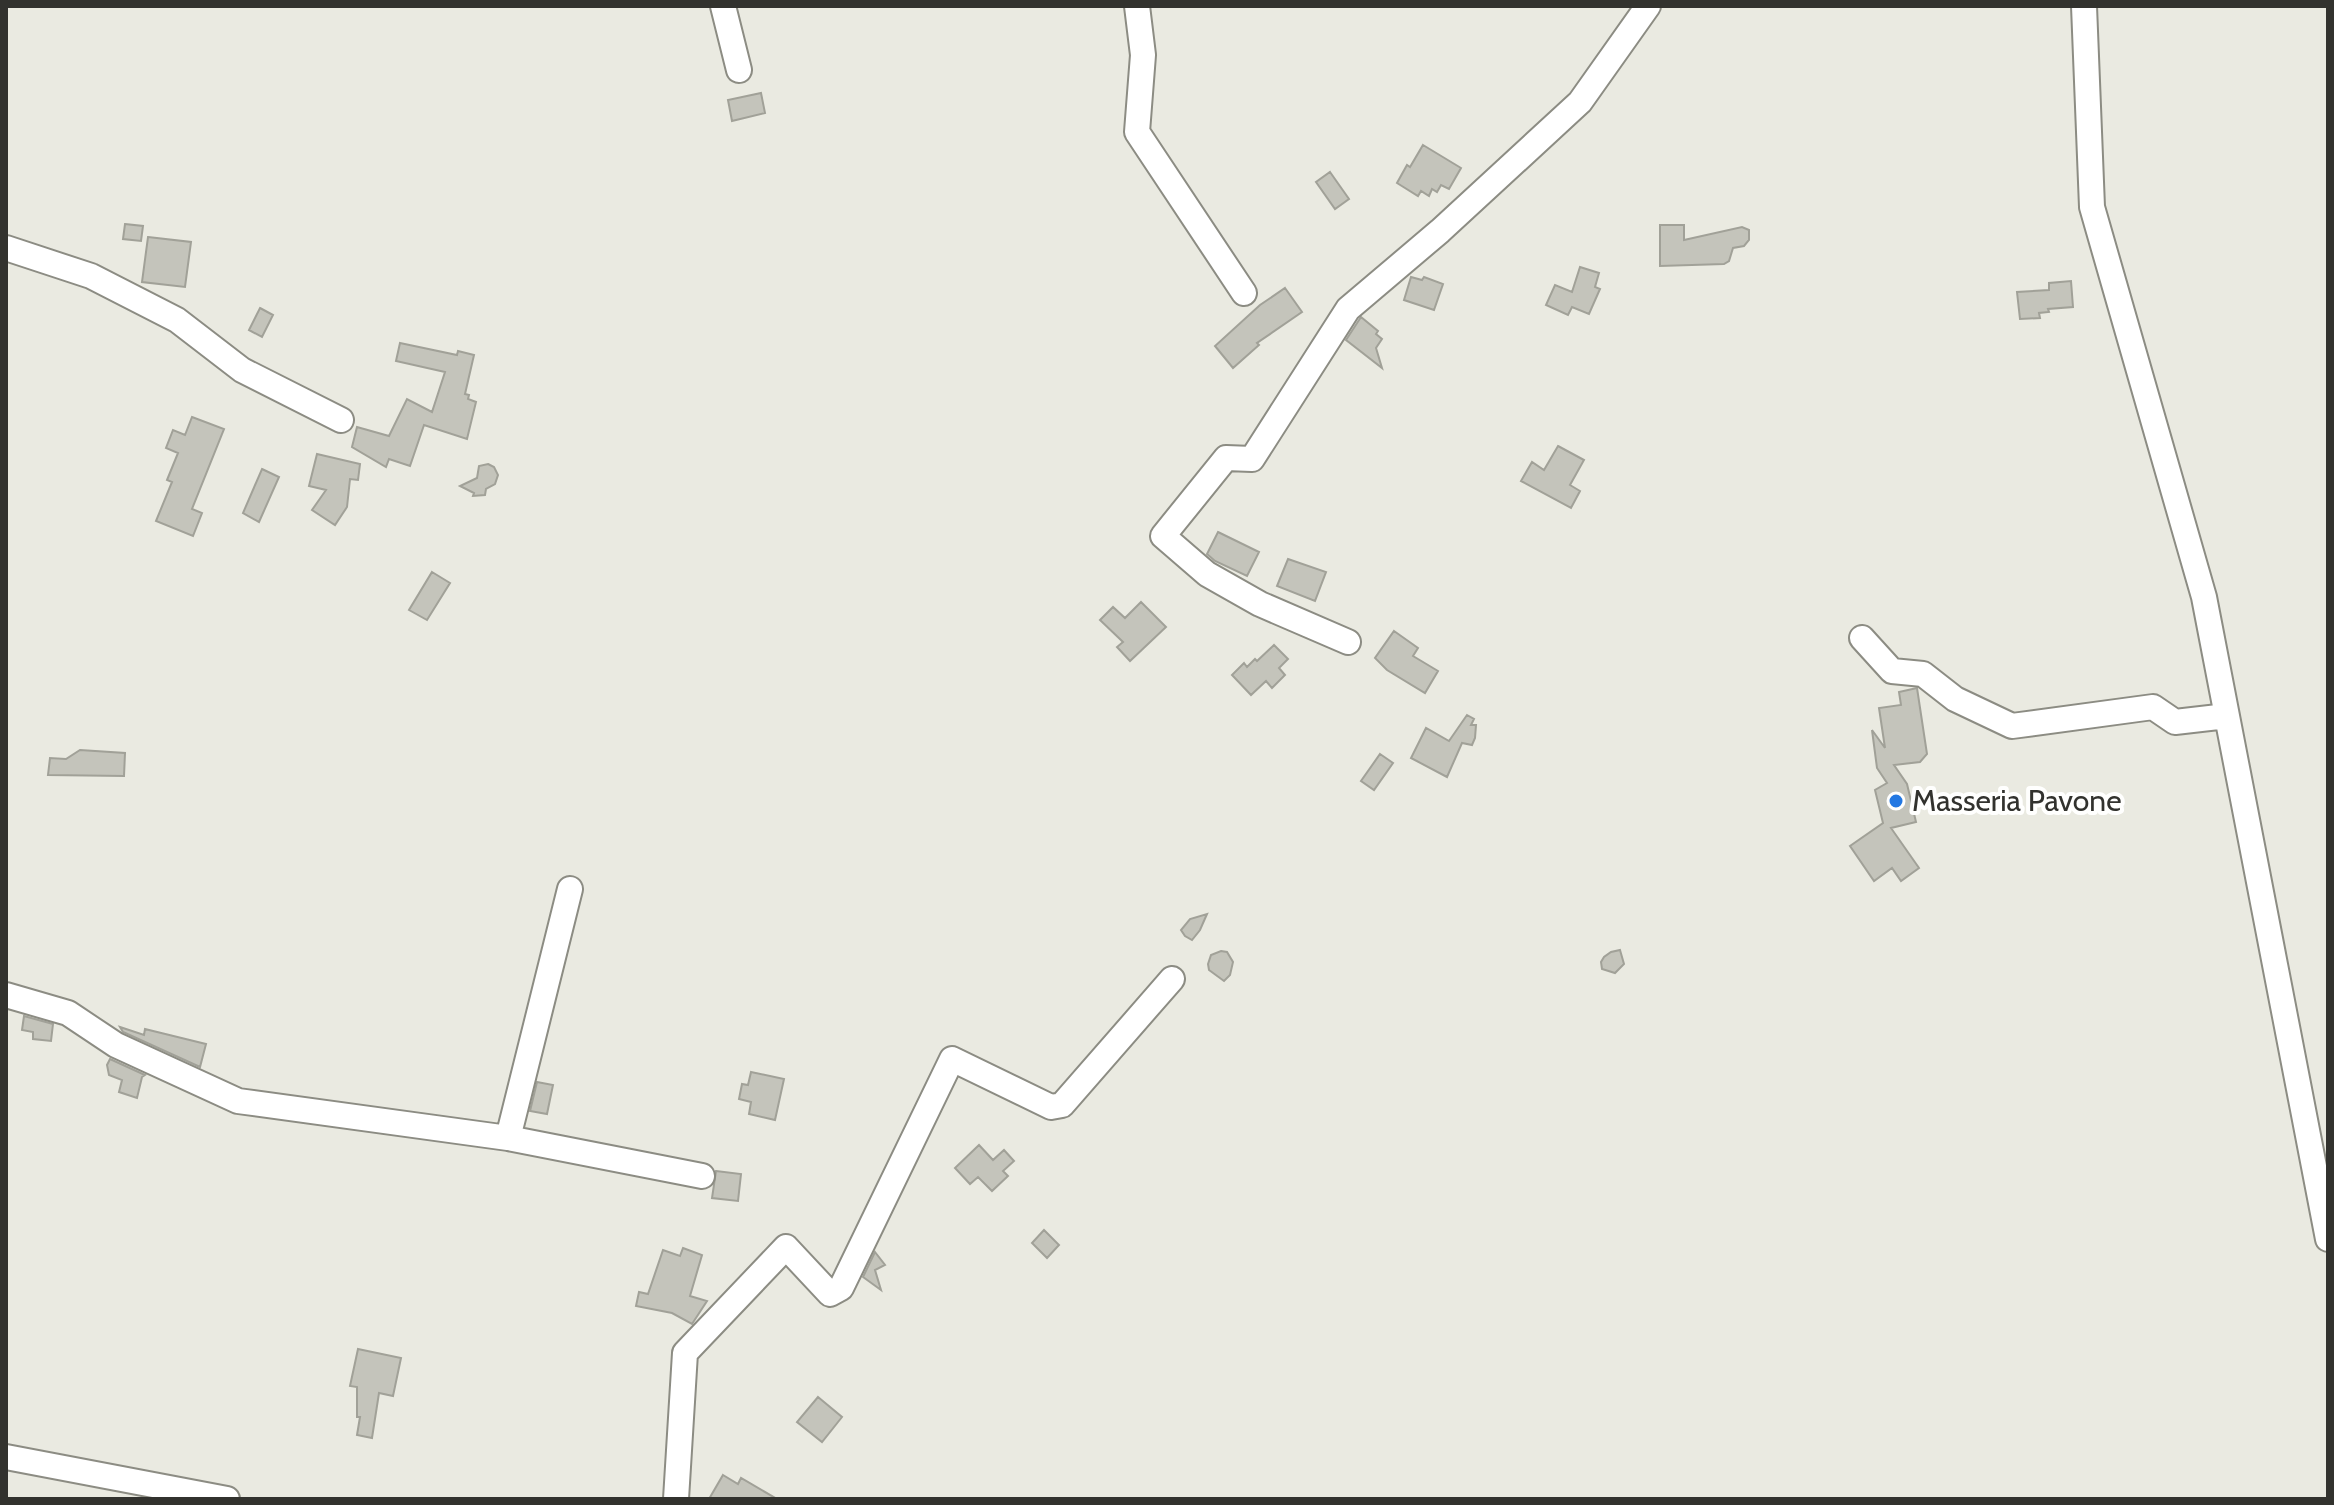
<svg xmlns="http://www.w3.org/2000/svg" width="2334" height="1505" font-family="Cabin,sans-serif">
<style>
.building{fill:#c4c4bb;stroke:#a1a198;stroke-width:2}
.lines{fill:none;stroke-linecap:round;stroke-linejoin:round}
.minor-casing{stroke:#8c8c83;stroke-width:28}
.minor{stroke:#fff;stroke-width:24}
.poi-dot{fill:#2378e2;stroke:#fffffe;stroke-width:3}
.labels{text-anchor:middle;stroke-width:8;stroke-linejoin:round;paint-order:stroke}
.poi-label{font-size:30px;fill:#32322e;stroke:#fffffe;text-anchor:start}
</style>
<rect width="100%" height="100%" fill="#eaeae1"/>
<path class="building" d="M761,93l4,20 -33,8 -4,-21z
M1423,145l38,23 -12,21 -8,-4 -4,7 -5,-3 -3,7 -8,-5 -3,5 -21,-13 10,-18 3,2z
M1330,172l19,27 -14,10 -19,-27z
M125,224l18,2 -2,15 -18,-2z
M1660,225h24v15l58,-13 7,3v10l-5,6 -11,2 -4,13 -5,3 -64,2z
M148,237l43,5 -6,45 -43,-5z
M1580,267l19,6 -4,14 5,2 -11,25 -17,-7 -4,8 -22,-10 9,-20 17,7z
M1411,277l11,3 2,-3 19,7 -9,26 -30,-10z
M2071,281l2,26 -25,2 1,3 -10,1 1,5 -20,1 -3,-27 32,-2v-7z
M1285,288l17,24 -45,31 2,2 -26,23 -18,-22 45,-41z
M260,308l13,7 -11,22 -13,-7z
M1361,317l17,14 -2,3 6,5 -6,9 6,20 -36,-28z
M400,343l57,12 1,-4 16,4 -9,39 4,1 -1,4 8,3 -9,37 -43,-14 -14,41 -21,-7 -3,8 -34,-20 5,-20 32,9 18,-37 25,13 13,-40 -49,-11z
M192,417l32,12 -32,80 10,4 -9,23 -37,-15 16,-39 -5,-2 11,-27 -12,-5 7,-18 12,5z
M1558,446l26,14 -14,25 10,6 -9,17 -50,-27 11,-19 12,8z
M317,454l43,10 -2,16 -8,-1 -3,28 -12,18 -23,-15 14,-20 -17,-4z
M488,464l6,3 4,8 -3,9 -9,5 -1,6 -12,1 1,-3 -14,-7 17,-8 2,-12z
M262,469l17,8 -20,45 -16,-9z
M1218,532l41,20 -12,24 -32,-15 -8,-7z
M1288,559l38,13 -11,29 -38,-15z
M432,572l18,11 -23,37 -18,-10z
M1141,602l25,25 -36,34 -13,-14 6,-5 -23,-22 13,-13 12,11z
M1394,631l24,17 -5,8 25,15 -13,22 -38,-23 -12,-12z
M1274,645l14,14 -9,9 6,7 -13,13 -6,-7 -15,14 -19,-20 12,-12 3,4 8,-8 2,2z
M1917,688l10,66 -7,8 -26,3 13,19 9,38 -25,6 28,40 -18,13 -9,-13 -18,13 -24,-35 33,-23 -8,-33 12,-7 -10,-15 -5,-38 13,18 -6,-40 22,-3 -2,-13z
M1467,715l7,4 -3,6h5l-1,13 -3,7 -10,-2 -15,34 -36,-19 15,-30 23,13z
M80,750l45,3 -1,23 -76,-1 2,-17 16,1z
M1380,754l13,9 -19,27 -13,-9z
M1207,914l-7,16 -8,10 -7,-4 -4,-6 9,-11z
M1620,950l4,14 -9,9 -13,-4 -1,-7 3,-5 7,-5z
M1221,951l6,1 6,10 -3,13 -6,6 -15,-11 -1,-6 3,-9z
M24,1016l29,8 -2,17 -18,-2v-7l-11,-2z
M120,1027l24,8 1,-6 61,15 -6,23 -77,-35z
M110,1059l35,16 -3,2 -5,21 -18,-6 3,-12 -13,-5 -2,-10z
M751,1072l33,7 -9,41 -26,-6 2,-12 -12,-3 3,-15 6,1z
M537,1082l16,3 -6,29 -17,-3z
M979,1145l14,15 11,-10 10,11 -11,10 5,5 -16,15 -14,-14 -8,7 -15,-16z
M716,1171l25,3 -3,27 -26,-3z
M1044,1230l15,15 -12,13 -15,-15z
M683,1248l19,7 -12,41 17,5 -15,23 -20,-11 -36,-7 3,-14 9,2 15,-44 17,6z
M875,1252l10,13 -10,5 6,20 -18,-13z
M358,1349l43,9 -8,38 -14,-3 -7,45 -15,-3 3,-18h-3v-30l-7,-1z
M818,1397l24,20 -20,25 -25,-20z
M723,1475l15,9 3,-6 36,21h-68z"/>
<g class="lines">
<g class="minor-casing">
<path id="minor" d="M723,6l16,64
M1137,6l6,49 -6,77 107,161
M2084,6l8,201 112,390 124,642
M6,248l85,28 86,44 65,50 99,50
M1862,638l30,33 31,3 32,25 57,27 141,-19 22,15 52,-6
M1348,642l-88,-38 -53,-30 -44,-38 63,-78 26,1 96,-150 92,-78 140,-129 68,-96
M6,995l62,18 48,32 122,56 270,37 194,38
M508,1138l62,-249
M6,1457l221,42
M676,1499l9,-146 101,-106 44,47 11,-6 111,-229 99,48 11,-2 110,-126"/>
</g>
<use href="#minor" class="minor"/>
</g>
<circle class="poi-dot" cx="1896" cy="801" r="8"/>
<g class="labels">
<g class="poi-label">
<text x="1912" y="811">Masseria Pavone</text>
</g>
</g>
<rect width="2334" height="1505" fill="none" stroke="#32322e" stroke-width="16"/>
</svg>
